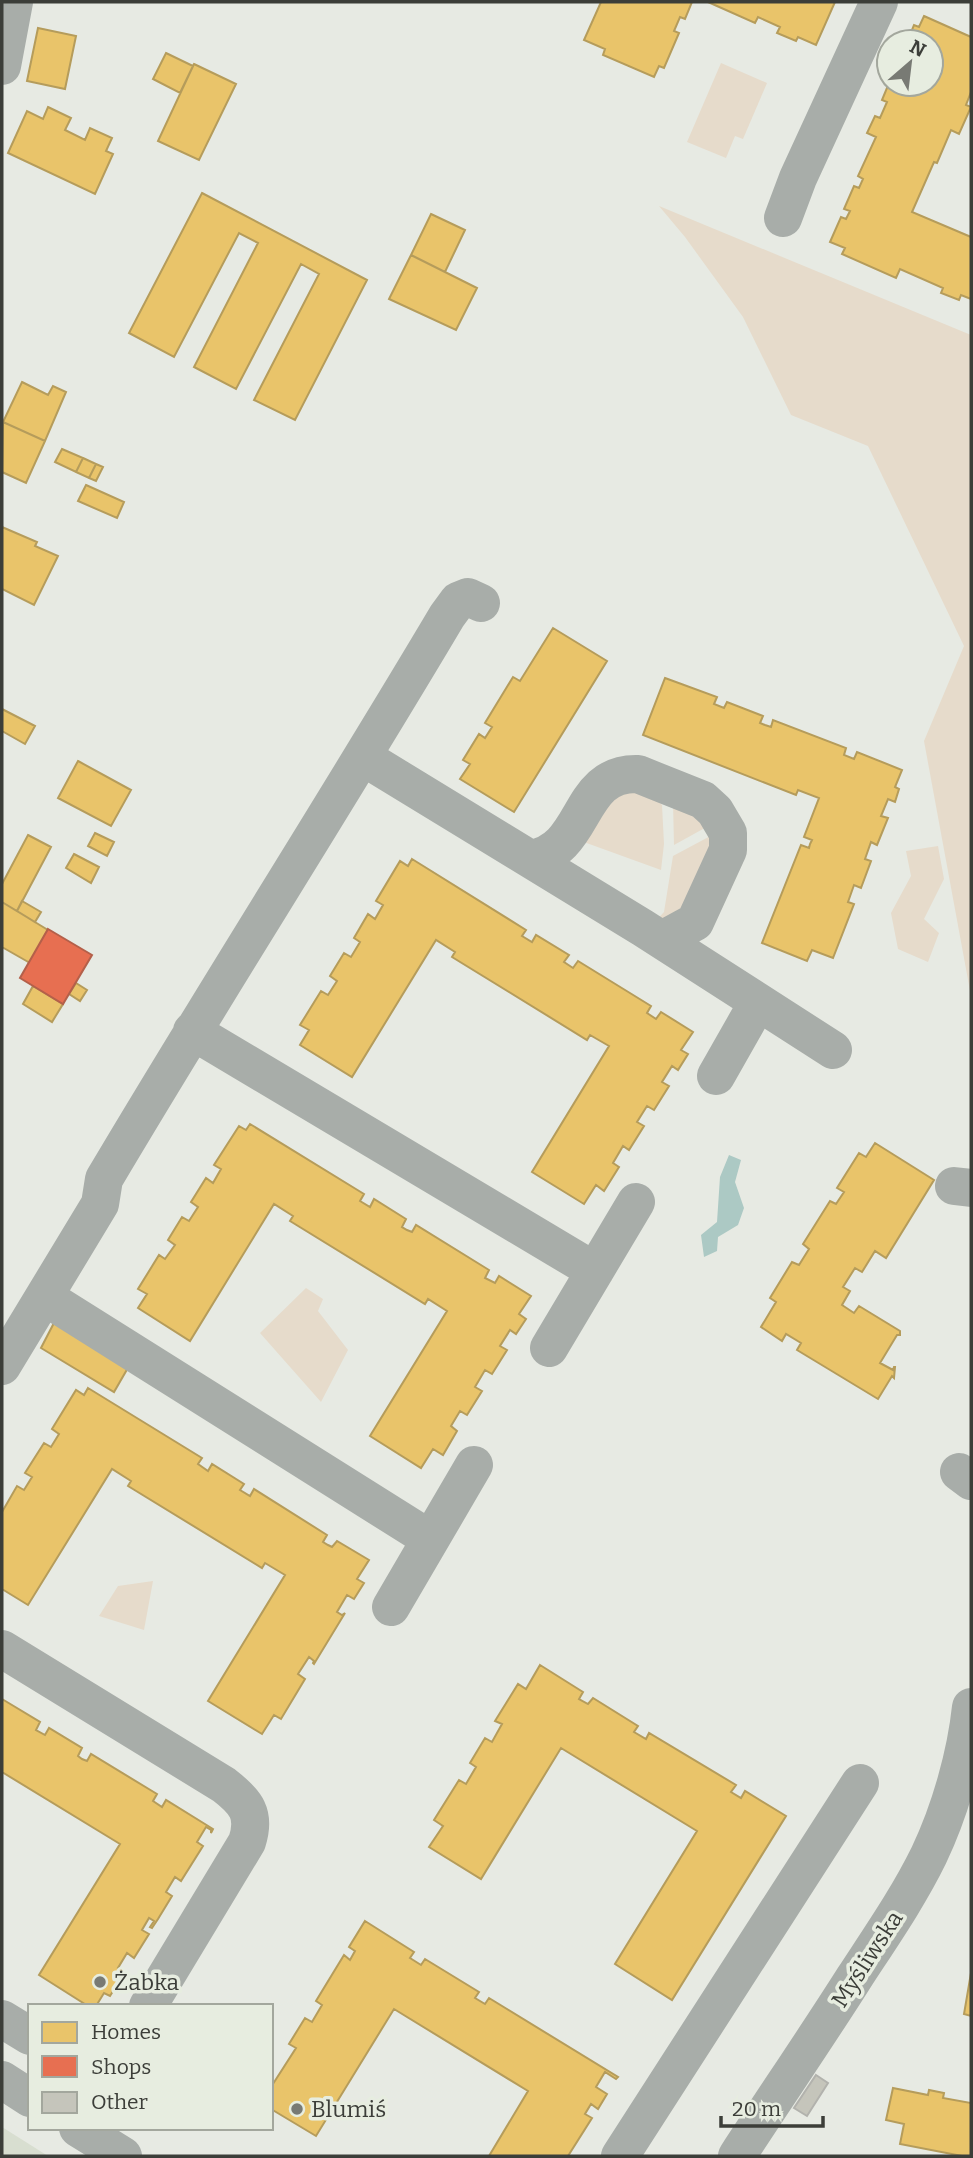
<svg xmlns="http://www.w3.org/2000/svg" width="973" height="2158" font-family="Bitter,serif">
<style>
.built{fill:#d8ded0}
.green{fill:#e6dbcb}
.water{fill:#acc9c4}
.homes{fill:#e9c46a;stroke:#b59c5b;stroke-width:2}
.shops{fill:#e76f51;stroke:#b4604a;stroke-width:2}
.building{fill:#c5c5bb;stroke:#b2b2ad;stroke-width:2}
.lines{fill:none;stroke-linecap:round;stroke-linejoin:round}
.minor{stroke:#a8ada9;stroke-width:38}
.poi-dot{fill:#787a74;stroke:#e7ede0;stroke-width:2.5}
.labels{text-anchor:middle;stroke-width:7;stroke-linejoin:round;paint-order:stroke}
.street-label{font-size:23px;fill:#3c3e39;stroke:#e7ede0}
.poi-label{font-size:23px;fill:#3c3e39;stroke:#e7ede0;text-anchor:start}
</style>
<rect width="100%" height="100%" fill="#e7eae3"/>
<path class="built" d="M2,2127l46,29h-46z"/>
<path class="green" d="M721,63l46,20 -24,56 -8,-3 -9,22 -39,-16z
M659,206l312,129v661l-47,-255 40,-95 -96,-200 -77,-31 -48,-98 -58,-80z
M647,789l15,16 2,39 -3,26 -80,-29 31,-51z
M673,802l39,22 -38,21z
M716,833l-22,72 -41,19 11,-12 9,-56z
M938,846l6,33 -20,40 15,14 -11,29 -30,-13 -7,-36 20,-37 -5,-25z
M306,1288l17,11 -5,12 30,39 -27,52 -61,-69z
M153,1581l-9,49 -45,-14 19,-30z"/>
<path class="water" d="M729,1155l12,5 -6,22 9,26 -6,17 -20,12 -1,14 -13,6 -3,-22 16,-13 3,-45z"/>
<path class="homes" d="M601,2h91l-7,17 -5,-2 -6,14 5,2 -15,35 -5,-2 -5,11 -51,-22 2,-6 -21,-9z
M708,2h127l-19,43 -18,-8 -2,4 -19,-8 3,-6 -22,-10 -3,6z
M924,16l47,21v55l-5,13 5,2 -12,27 -8,-4 -14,33 -3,-1 -22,50 59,25v62l-10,-4 -2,5 -18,-7 2,-5 -43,-19 -4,9 -54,-24 3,-6 -15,-6 11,-25 5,2 4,-8 -6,-2 10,-23 5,2 4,-9 -5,-3 18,-39 -9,-4 8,-17 5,2 7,-16 -5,-2 7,-17 42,1v-42h-24l7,-17 5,2z
M38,28l38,8 -11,53 -38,-8z
M166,53l27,13 -13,27 -27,-14z
M194,64l42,20 -37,76 -41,-19z
M48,107l23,11 -6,12 20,10 5,-12 22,10 -6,13 7,3 -18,40 -87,-41 19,-42 16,8z
M202,193l165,87 -72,140 -41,-20 65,-126 -18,-10 -65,125 -42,-22 64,-124 -19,-10 -65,124 -45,-24z
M431,214l34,16 -20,42 -34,-17z
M411,255l66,33 -21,42 -67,-31z
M22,382l26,13 5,-9 13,6 -21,49 -42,-19z
M3,422l42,19 -19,42 -24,-11z
M62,449l21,9 -7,14 -21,-10z
M83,458l13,6 -7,14 -13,-6z
M96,464l7,3 -7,14 -7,-3z
M86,485l38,17 -7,16 -39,-17z
M2,527l35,15 -2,4 23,10 -24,49 -32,-16z
M553,628l54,33 -93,151 -54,-33 10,-15 -7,-4 16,-26 6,4 7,-11 -7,-4 28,-46 7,4z
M665,678l52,19 -3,7 10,4 3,-6 36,14 -3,7 5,2 6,2 2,-7 73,28 -2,7 10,4 3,-7 45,18 -7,17 4,2 -4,13 -7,-3 -7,17 7,2 -11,27 -6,-3 -6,17 6,2 -10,27 -7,-3 -6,17 6,2 -21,54 -21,-8 -5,11 -45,-18 39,-98 8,3 1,-4 2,-4 -8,-3 15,-39 -21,-8 -2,5 -153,-60z
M2,709l33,17 -10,18 -23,-13z
M78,761l53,29 -20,36 -53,-28z
M95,833l19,9 -7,14 -19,-10z
M28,835l23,12 -34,64 -15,-9v-18z
M74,854l25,13 -8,16 -25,-15z
M412,859l114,71 -4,6 10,6 4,-7 33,20 -5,7 9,6 5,-7 73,45 -4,7 9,6 5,-7 32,20 -12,18 7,4 -10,16 -6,-4 -10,16 7,4 -15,24 -7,-4 -10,16 7,4 -15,24 -6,-4 -10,17 6,4 -15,24 -8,-6 -12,19 -52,-32 77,-126 -19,-11 -3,5 -135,-83 3,-5 -19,-12 -84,137 -52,-32 9,-15 -9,-5 21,-34 7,4 9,-14 -7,-5 14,-23 7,4 9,-15 -6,-4 14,-24 7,5 8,-14 -7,-4 24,-40 8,5z
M22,901l19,11 -6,10 -18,-11z
M2,902l46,28 -18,33 -28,-16z
M76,983l11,7 -7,11 -11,-7z
M33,986l30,18 -11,18 -29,-18z
M250,1124l114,70 -4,7 10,6 4,-8 32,20 -4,8 5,3 5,2 4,-7 73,45 -4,8 10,5 4,-7 32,20 -12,18 7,5 -10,15 -6,-4 -10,16 7,4 -15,24 -7,-4 -10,17 7,4 -15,24 -7,-4 -9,15 6,5 -14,24 -10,-6 -12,19 -51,-32 77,-125 -19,-12 -3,5 -135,-83 3,-5 -19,-12 -84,137 -52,-33 9,-14 -9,-5 21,-34 6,4 10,-14 -7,-5 14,-23 7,4 9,-14 -7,-5 15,-24 7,5 8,-14 -7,-4 25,-39 7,4z
M875,1143l59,37 -48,78 -11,-7 -13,21 -7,-4 -12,19 7,4 -8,14 12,8 5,-7 41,25v4h-3l-17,28 13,7 1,-3h1l-1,11 -2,-2 -14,23 -81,-49 4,-7 -15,-9 -4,7 -21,-14 15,-25 -6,-4 22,-36 7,3 10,-16 -6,-5 27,-43 6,3 8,-12 -7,-4 22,-35 7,4z
M56,1319l73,47 -15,26 -73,-44z
M88,1388l114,70 -4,6 10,7 4,-7 32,20 -4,6 10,6 4,-7 73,46 -4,7 5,3 4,2 5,-6 32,19 -12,19 7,4 -10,16 -7,-4 -10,17 5,3 3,-2 -31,51 -1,-1 1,-2 -5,-4 -11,17 7,5 -24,40 -7,-4 -12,19 -54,-33 77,-126 -20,-12 -3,5 -134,-82 3,-5 -19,-12 -84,136 -26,-16v-77l15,-26 7,4 8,-13 -7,-4 19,-30 7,4 8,-13 -7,-5 24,-39 8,5z
M540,1665l43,27 -4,7 9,5 5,-6 45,28 -4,6 12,7 3,-6 87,52 -5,7 10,6 4,-7 41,25 -114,184 -57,-36 82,-133 -136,-83 -80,131 -52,-32 14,-21 -9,-6 25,-40 7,4 10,-17 -6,-4 15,-25 7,4 10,-18 -7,-3 23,-37 8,5z
M2,1699l38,23 -4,8 9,5 4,-7 33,20 -4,8 4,3 5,2 4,-7 66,40 -4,7 9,6 4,-7 47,29 -2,4v-3l-5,-3 -9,15 6,4 -22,35 -6,-4 -9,15 6,4 -14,23 -6,9 -2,-1 4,-6 -5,-3 -7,12 7,4 -15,24 -7,-5 -9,15 7,4 -15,24 -6,-3 -8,13h-8l-49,-31 81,-131 -118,-72z
M365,1921l49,31 -4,6 11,7 4,-6 54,33 -4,6 10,6 4,-6 129,79 -2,2 -11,-7 -9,15 11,7 -9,15 -7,-5 -6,10 7,4 -24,38h-79l39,-65 -134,-82 -78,127 -45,-27v-22l25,-39 -7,-4 16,-26 7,4 10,-17 -6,-4 28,-46 6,5 5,-9 -6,-4z
M971,1973v43l-7,-2z
M893,2088l35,7 1,-5 15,3 -1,5 28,5v53h-9l-62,-12 4,-20 -18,-4z"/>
<path class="shops" d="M48,929l44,26 -29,49 -43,-26z"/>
<path class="building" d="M816,2075l12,8 -21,33 -13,-8z"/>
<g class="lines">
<path class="minor" d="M2,66l12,-64
M783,218l15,-40 81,-176
M363,757l280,171 190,122
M530,859c59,-9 45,-87 108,-85l65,26 12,11 13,22v17l-33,72 -33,18
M192,1031l403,240
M716,1076l42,-74
M954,1186l17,2
M45,1297l385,242
M549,1348l87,-146
M2,1366l98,-162 4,-25c112,-189 231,-374 343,-563l11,-15 10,-4 13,6
M959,1472l12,9
M391,1607l83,-142
M2,1649l222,136c22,17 32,29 23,57l-99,164
M2,2019l28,17
M2,2080l28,18
M78,2128l45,28
M620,2156l240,-373
M737,2156c39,-60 79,-118 117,-178 26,-40 54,-80 75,-123 21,-44 37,-100 42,-148"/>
</g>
<g class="poi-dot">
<circle cx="100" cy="1982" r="7"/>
<circle cx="297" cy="2109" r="7"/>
</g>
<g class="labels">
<g class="street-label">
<text transform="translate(867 1959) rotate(-57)" y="8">Myśliwska</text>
</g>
<g class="poi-label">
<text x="114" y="1990">Żabka</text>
<text x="311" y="2117">Blumiś</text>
</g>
</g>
<rect width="973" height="2158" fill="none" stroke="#3c3e39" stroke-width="7"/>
<rect x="28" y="2004" width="245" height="126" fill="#e7ede0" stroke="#a3a79d" stroke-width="2"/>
<rect x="42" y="2022" width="35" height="21" fill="#e9c46a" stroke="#a3a79d" stroke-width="2"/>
<text x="91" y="2039" font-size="21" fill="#3c3e39">Homes</text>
<rect x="42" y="2056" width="35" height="21" fill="#e76f51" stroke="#a3a79d" stroke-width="2"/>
<text x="91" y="2074" font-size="21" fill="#3c3e39">Shops</text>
<rect x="42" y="2092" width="35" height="21" fill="#c5c5bb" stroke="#a3a79d" stroke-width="2"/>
<text x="91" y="2109" font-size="21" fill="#3c3e39">Other</text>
<g transform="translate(910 63) rotate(28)"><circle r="33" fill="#e7ede0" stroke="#a3a79d" stroke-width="2"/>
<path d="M0-5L12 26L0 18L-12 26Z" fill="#787a74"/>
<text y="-10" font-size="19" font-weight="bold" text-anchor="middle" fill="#3c3e39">N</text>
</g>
<path d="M721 2116v10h102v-10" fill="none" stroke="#3c3e39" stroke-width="3.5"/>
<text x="732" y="2116" font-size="21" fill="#3c3e39" stroke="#e7ede0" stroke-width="5" paint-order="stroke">20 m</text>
</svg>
